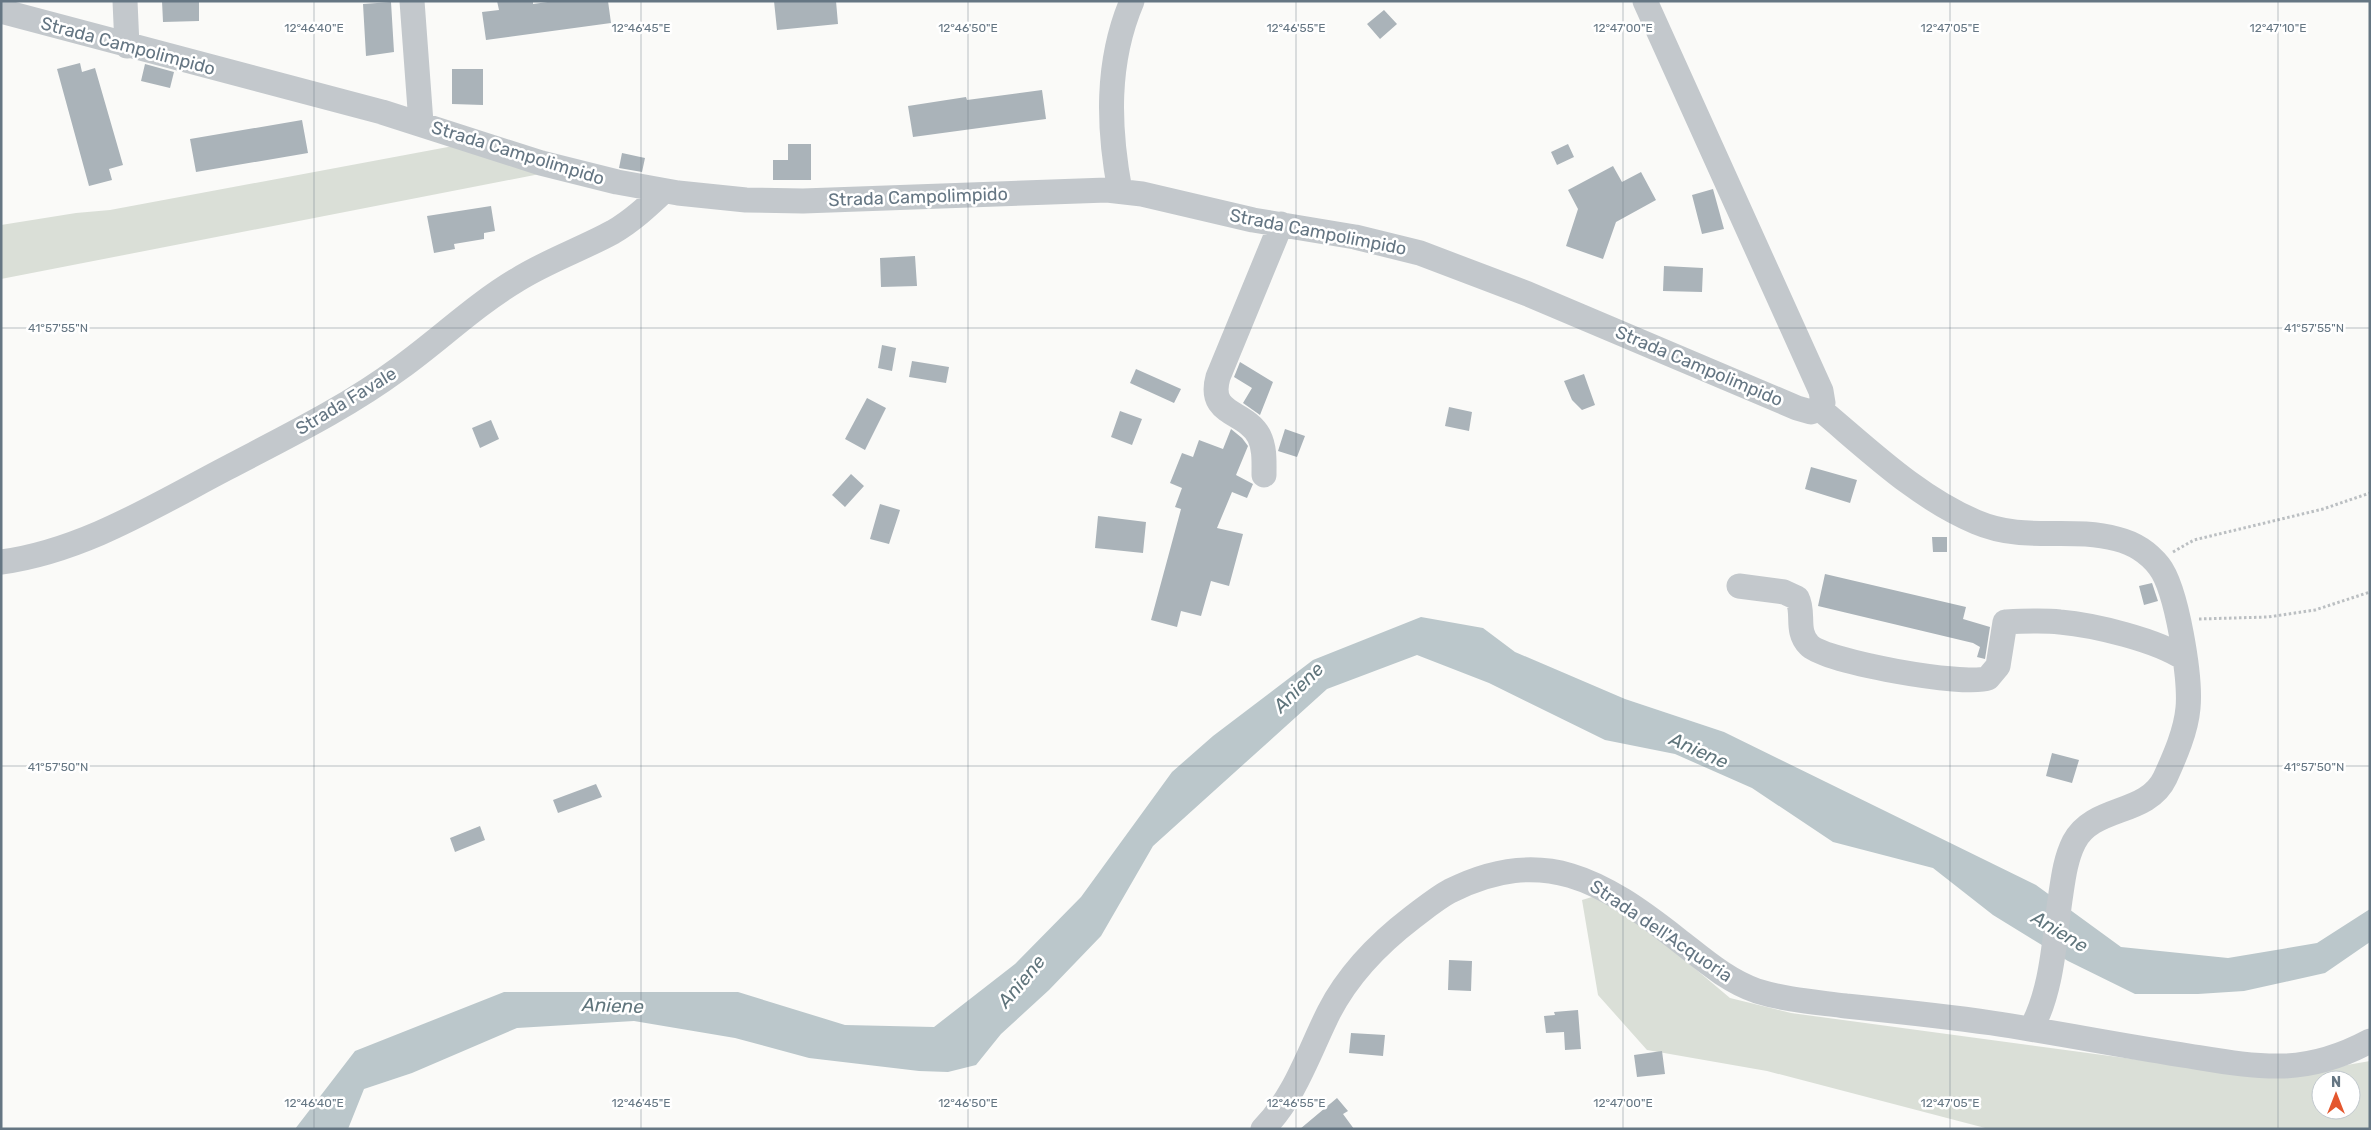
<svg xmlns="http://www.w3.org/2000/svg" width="2371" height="1130" font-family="Rubik,sans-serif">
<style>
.green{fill:#dadfd7;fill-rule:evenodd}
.water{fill:#bbc7cb}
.building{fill:#aab3b9}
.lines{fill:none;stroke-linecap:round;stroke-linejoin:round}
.path{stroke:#bbbfc2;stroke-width:3;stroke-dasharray:2.5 2.5;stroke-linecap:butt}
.minor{stroke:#c3c8cc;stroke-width:25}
.ticks{fill:none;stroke:#657683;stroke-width:1;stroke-opacity:0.45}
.labels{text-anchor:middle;stroke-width:5;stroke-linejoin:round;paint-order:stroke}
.street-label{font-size:18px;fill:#657683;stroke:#fff}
.water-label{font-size:19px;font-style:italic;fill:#60757c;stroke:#fff}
.ticks-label{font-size:12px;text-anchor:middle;fill:#657683;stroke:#fff;stroke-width:5;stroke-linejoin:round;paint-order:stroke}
</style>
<rect width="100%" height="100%" fill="#fafaf8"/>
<path class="green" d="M464,144l81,29 -544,106v-54l75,-12 34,-3z
M1605,893l125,105 61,15 431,58 61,5 87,-15v68h-381l-222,-58 -120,-21 -49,-55 -16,-95zM2321,1080h30v30h-30z"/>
<path class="water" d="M1421,617l62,11 32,24 110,47 99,33 312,153 85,62 107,11 89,-15 53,-34v33l-45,31 -81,18 -46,3h-63l-67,-33 -75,-46 -60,-47 -100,-26 -81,-54 -77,-34 -70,-14 -116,-57 -72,-28 -90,34 -174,157 -52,90 -52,54 -48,44 -25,31 -28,7 -29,-1 -110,-13 -74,-20 -101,-17 -117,7 -105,45 -48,16 -16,40h-53l60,-78 149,-59h234l107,33 89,2 81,-63 66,-67 91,-125 41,-36 100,-76z"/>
<path class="building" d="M162,1h37v20l-36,1z
M497,1h36v3l22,-3h53l3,22 -125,17 -4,-28 17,-2z
M774,1h62l2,23 -61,6z
M391,2l3,50 -28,4 -3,-52z
M1384,10l13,14 -17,15 -13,-15z
M80,63l2,9 13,-4 28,97 -14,4 3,11 -23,6 -32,-117z
M145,64l29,8 -4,16 -29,-7z
M452,69h31v36l-31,-1z
M1042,90l4,29 -133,18 -5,-31 58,-9 1,3z
M302,120l6,33 -112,19 -6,-33z
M788,144h23v36h-38v-20h15z
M1568,144l6,13 -17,8 -6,-13z
M622,153l23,5 -3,14 -23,-4z
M1613,166l9,16 19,-10 15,28 -40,22 -13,37 -37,-13 12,-37 -10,-19z
M1713,189l11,40 -22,5 -10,-39z
M491,206l4,25 -11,2v6l-30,5 1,5 -21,4 -7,-37z
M915,256l2,30 -36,1 -1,-29z
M1664,266l39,2 -1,24 -39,-1z
M882,345l14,3 -4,23 -14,-3z
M912,361l37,6 -3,16 -37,-6z
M1240,362l33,20 -13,33 -17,-12 9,-15 -18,-11z
M1136,369l45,20 -7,14 -44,-20z
M1584,374l11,31 -13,5 -10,-10 -8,-19z
M867,398l19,10 -21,42 -20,-11z
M1449,407l23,5 -3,19 -24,-5z
M1120,411l22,8 -10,26 -21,-8z
M491,420l8,19 -19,9 -8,-20z
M1231,429l11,9 6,8 -12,29 17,9 -6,14 -15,-6 -15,36 26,6 -14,52 -18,-5 -10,35 -20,-5 -4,16 -26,-7 30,-111 -6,-2 7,-19 -12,-5 12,-30 11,4 6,-17 24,9z
M1285,429l20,7 -8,21 -19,-6z
M1811,467l46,13 -7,23 -45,-14z
M851,474l13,12 -19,21 -13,-12z
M880,504l20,6 -11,34 -19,-5z
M1098,516l48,6 -3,31 -48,-5z
M1932,537h15v15h-14z
M1825,574l141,33 -3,12 27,8 -5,32 -8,-2 3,-10 -7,-4 -155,-37z
M2152,583l6,18 -14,4 -5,-19z
M2052,753l27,7 -7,23 -26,-7z
M596,784l6,13 -44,16 -5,-13z
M480,826l5,14 -30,12 -5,-14z
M1449,960l23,1 -1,30 -23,-1z
M1578,1010l3,39 -16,1 -1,-18 -18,1 -2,-17 11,-1 -1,-3z
M1351,1033l34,2 -2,21 -34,-3z
M1662,1051l3,23 -28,3 -3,-22z
M1337,1098l11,13 -5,3 11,15h-54z"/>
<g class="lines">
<path class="path" d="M2173,552l21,-12 129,-31 47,-16
M2199,619l69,-2 47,-7 55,-18"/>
<path class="minor" d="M125,1l2,45
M412,1l9,122
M1645,1l176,390 2,12 -3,6
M1,11l381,101 159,51 76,19 61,11 68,7 57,1 304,-11 35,4 111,26 102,17 65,16 108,41 269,114 14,4 9,-3
M1120,191c-12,-64 -14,-129 12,-190
M1820,409c49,41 97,88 156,113 49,21 93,4 141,17 16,4 31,13 42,27 18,23 32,112 29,142 -2,23 -13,48 -23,70 -18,38 -72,27 -91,64 -9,18 -11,38 -14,58 -6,42 -8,91 -29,129
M1264,475c0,-13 1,-27 -5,-39 -14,-26 -52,-20 -41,-59l63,-153
M1,562c82,-11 155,-57 226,-94 59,-31 119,-60 173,-100 39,-28 75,-63 117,-88 30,-19 65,-31 96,-48 19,-11 35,-26 51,-41
M1739,586l45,6 13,6c8,15 -2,33 12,47 16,17 157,42 179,33l10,-12 7,-44c19,-1 37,-2 55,0 34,3 97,18 125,37
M1263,1129c32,-32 46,-77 66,-117 20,-39 50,-69 84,-95 12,-9 24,-19 37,-26 93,-47 153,-10 227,48 26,20 49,41 80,52 29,9 59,11 89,15 49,5 98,10 146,17 66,10 131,23 197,33 31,5 63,11 95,10 31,-1 58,-10 86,-25"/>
</g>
<path class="ticks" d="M314,1v1128M641,1v1128M968,1v1128M1296,1v1128M1623,1v1128M1950,1v1128M2278,1v1128M1,328h2369M1,766h2369"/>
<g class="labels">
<g class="street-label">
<text transform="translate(128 46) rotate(15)" y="6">Strada Campolimpido</text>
<text transform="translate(518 153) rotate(17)" y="6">Strada Campolimpido</text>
<text transform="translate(918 197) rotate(-2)" y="6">Strada Campolimpido</text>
<text transform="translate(1318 232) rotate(11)" y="6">Strada Campolimpido</text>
<text transform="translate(1699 366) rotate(23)" y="6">Strada Campolimpido</text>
<text transform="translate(346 401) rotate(-31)" y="6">Strada Favale</text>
<text transform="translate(1661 931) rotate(34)" y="6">Strada dell'Acquoria</text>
</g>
<g class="water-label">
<text transform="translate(1298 687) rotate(-45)" y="7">Aniene</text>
<text transform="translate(1699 750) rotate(24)" y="7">Aniene</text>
<text transform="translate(2060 931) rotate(31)" y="7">Aniene</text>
<text transform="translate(1021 981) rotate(-50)" y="7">Aniene</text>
<text transform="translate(613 1005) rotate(2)" y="7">Aniene</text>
</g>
</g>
<g class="ticks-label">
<text x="314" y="32">12°46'40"E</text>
<text x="641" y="32">12°46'45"E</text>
<text x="968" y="32">12°46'50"E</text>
<text x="1296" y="32">12°46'55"E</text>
<text x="1623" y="32">12°47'00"E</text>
<text x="1950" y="32">12°47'05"E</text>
<text x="2278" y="32">12°47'10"E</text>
<text x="58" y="332">41°57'55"N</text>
<text x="2314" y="332">41°57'55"N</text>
<text x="58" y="771">41°57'50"N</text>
<text x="2314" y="771">41°57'50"N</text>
<text x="314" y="1107">12°46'40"E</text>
<text x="641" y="1107">12°46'45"E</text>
<text x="968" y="1107">12°46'50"E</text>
<text x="1296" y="1107">12°46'55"E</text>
<text x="1623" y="1107">12°47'00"E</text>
<text x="1950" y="1107">12°47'05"E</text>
</g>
<rect width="2371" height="1130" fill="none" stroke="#657683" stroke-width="5"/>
<g transform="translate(2336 1095)"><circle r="24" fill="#ffffff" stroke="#c1c8cd"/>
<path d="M0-4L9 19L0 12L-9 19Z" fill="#e4572e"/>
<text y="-8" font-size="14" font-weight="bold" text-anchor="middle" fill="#657683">N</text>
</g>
</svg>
